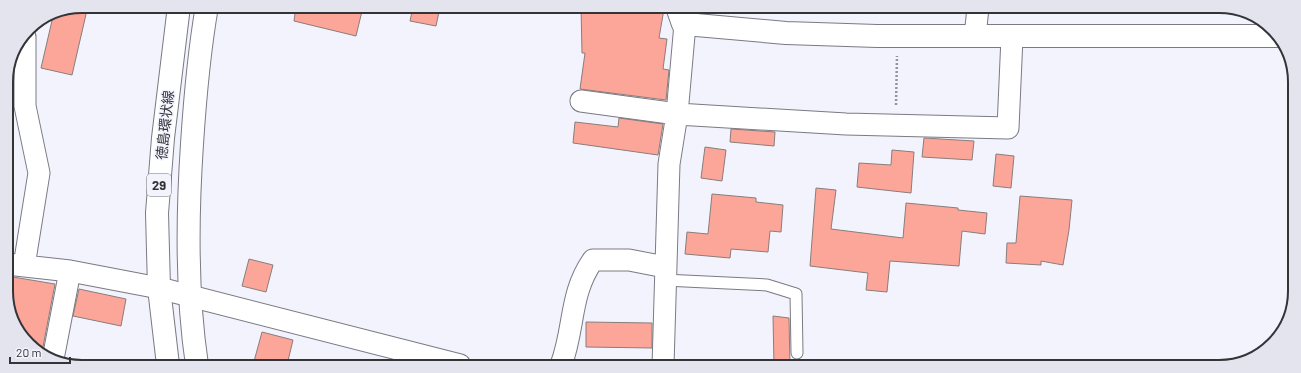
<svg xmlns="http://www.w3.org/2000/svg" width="1301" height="373" font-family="Barlow,'Noto Sans JP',sans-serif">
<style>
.building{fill:#fca699;stroke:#897d7b}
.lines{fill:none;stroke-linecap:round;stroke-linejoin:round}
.service-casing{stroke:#797a83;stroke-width:13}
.minor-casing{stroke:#797a83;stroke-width:23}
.tertiary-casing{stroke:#797a83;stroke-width:24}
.primary-casing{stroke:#797a83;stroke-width:24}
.path{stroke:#93939b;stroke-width:2.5;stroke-dasharray:2 2;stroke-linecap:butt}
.service{stroke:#fff;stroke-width:11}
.minor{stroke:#fff;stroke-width:21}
.tertiary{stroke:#fff;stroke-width:22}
.primary{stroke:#fff;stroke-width:22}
.labels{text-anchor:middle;stroke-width:3;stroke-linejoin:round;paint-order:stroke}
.shield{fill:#f3f3fe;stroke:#6d6d73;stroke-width:1}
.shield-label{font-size:13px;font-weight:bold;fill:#333438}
.street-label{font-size:14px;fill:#333438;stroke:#f3f3fe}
.rim{fill:none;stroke:#333438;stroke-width:2}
</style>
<rect width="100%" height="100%" fill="#f3f3fe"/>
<path class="building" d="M296,6l38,1h29l-7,29 -62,-15z
M76,7l11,3 -15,65 -31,-7 13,-56z
M413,7h27l-4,19 -26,-5z
M581,7l83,2 -5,29 8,1 -4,30 6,1 -3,30 -86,-11 5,-36h-3z
M619,118l44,6 -5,31 -85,-12 2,-21 43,5z
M731,129l44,3 -1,14 -44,-4z
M924,138l50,3 -2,19 -50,-3z
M705,147l21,3 -4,31 -21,-3z
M892,150l22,2 -3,41 -54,-6 2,-24 32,2z
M996,154l18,2 -3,32 -18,-2z
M816,188l20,2 -5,39 72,9 3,-35 52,5v2l29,3 -2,21 -23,-3 -3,35 -69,-5 -3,31 -21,-2 2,-17 -58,-7z
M712,194l44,4v4l27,3 -2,27 -11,-1 -2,21 -37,-3 -1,9 -45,-4 2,-22 21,2z
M1020,196l52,4 -3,30 -6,35 -22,-4v4l-35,-2 1,-20h9z
M249,259l24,6 -7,27 -24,-6z
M13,277l42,7 -13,68 -14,-8 -21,-39z
M79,289l47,10 -5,27 -48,-10z
M773,316l16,2 1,48h-16z
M586,322l66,1v25l-66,-1z
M262,332l31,8 -6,25h-34z"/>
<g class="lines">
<g class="service-casing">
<path id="service" d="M664,280l103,5 29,9 1,59"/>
</g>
<g class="minor-casing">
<path id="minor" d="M975,36l3,-28
M581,101l96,13 169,10 162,4 4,-91
M7,264l63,7 89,17 301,77
M24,266l15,-93 -14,-67v-69
M53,359l17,-88
M561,365c14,-37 8,-71 32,-105h36l36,7
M663,366l6,-202 8,-50 8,-90"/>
</g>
<g class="tertiary-casing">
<path id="tertiary" d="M677,7l6,17h2l101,9 91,3h400"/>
</g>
<g class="primary-casing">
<path id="primary" d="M168,365l-9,-77 -2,-75 6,-75 16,-132
M197,365c-11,-73 -10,-147 -5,-221 3,-46 7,-92 15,-138"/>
</g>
<path class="path" d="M896,105l1,-49"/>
<use href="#service" class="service"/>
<use href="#minor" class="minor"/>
<use href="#tertiary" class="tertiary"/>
<use href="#primary" class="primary"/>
</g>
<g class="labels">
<rect class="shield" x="147" y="174" width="24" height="22" rx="3"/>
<g class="shield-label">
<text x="159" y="190">29</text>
</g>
<g class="street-label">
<text transform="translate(165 125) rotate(-84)" y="5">徳島環状線</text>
</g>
</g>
<path d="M0 0H1301V373H0ZM82 13H1219A69 69 0 0 1 1288 82V291A69 69 0 0 1 1219 360H82A69 69 0 0 1 13 291V82A69 69 0 0 1 82 13Z" fill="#e4e4ee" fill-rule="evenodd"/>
<path class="rim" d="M82 13H1219A69 69 0 0 1 1288 82V291A69 69 0 0 1 1219 360H82A69 69 0 0 1 13 291V82A69 69 0 0 1 82 13Z"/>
<path d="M10 357v6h60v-6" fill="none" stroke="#333438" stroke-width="2"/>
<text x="16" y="357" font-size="12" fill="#333438" stroke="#f3f3fe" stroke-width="3" paint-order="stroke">20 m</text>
</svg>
